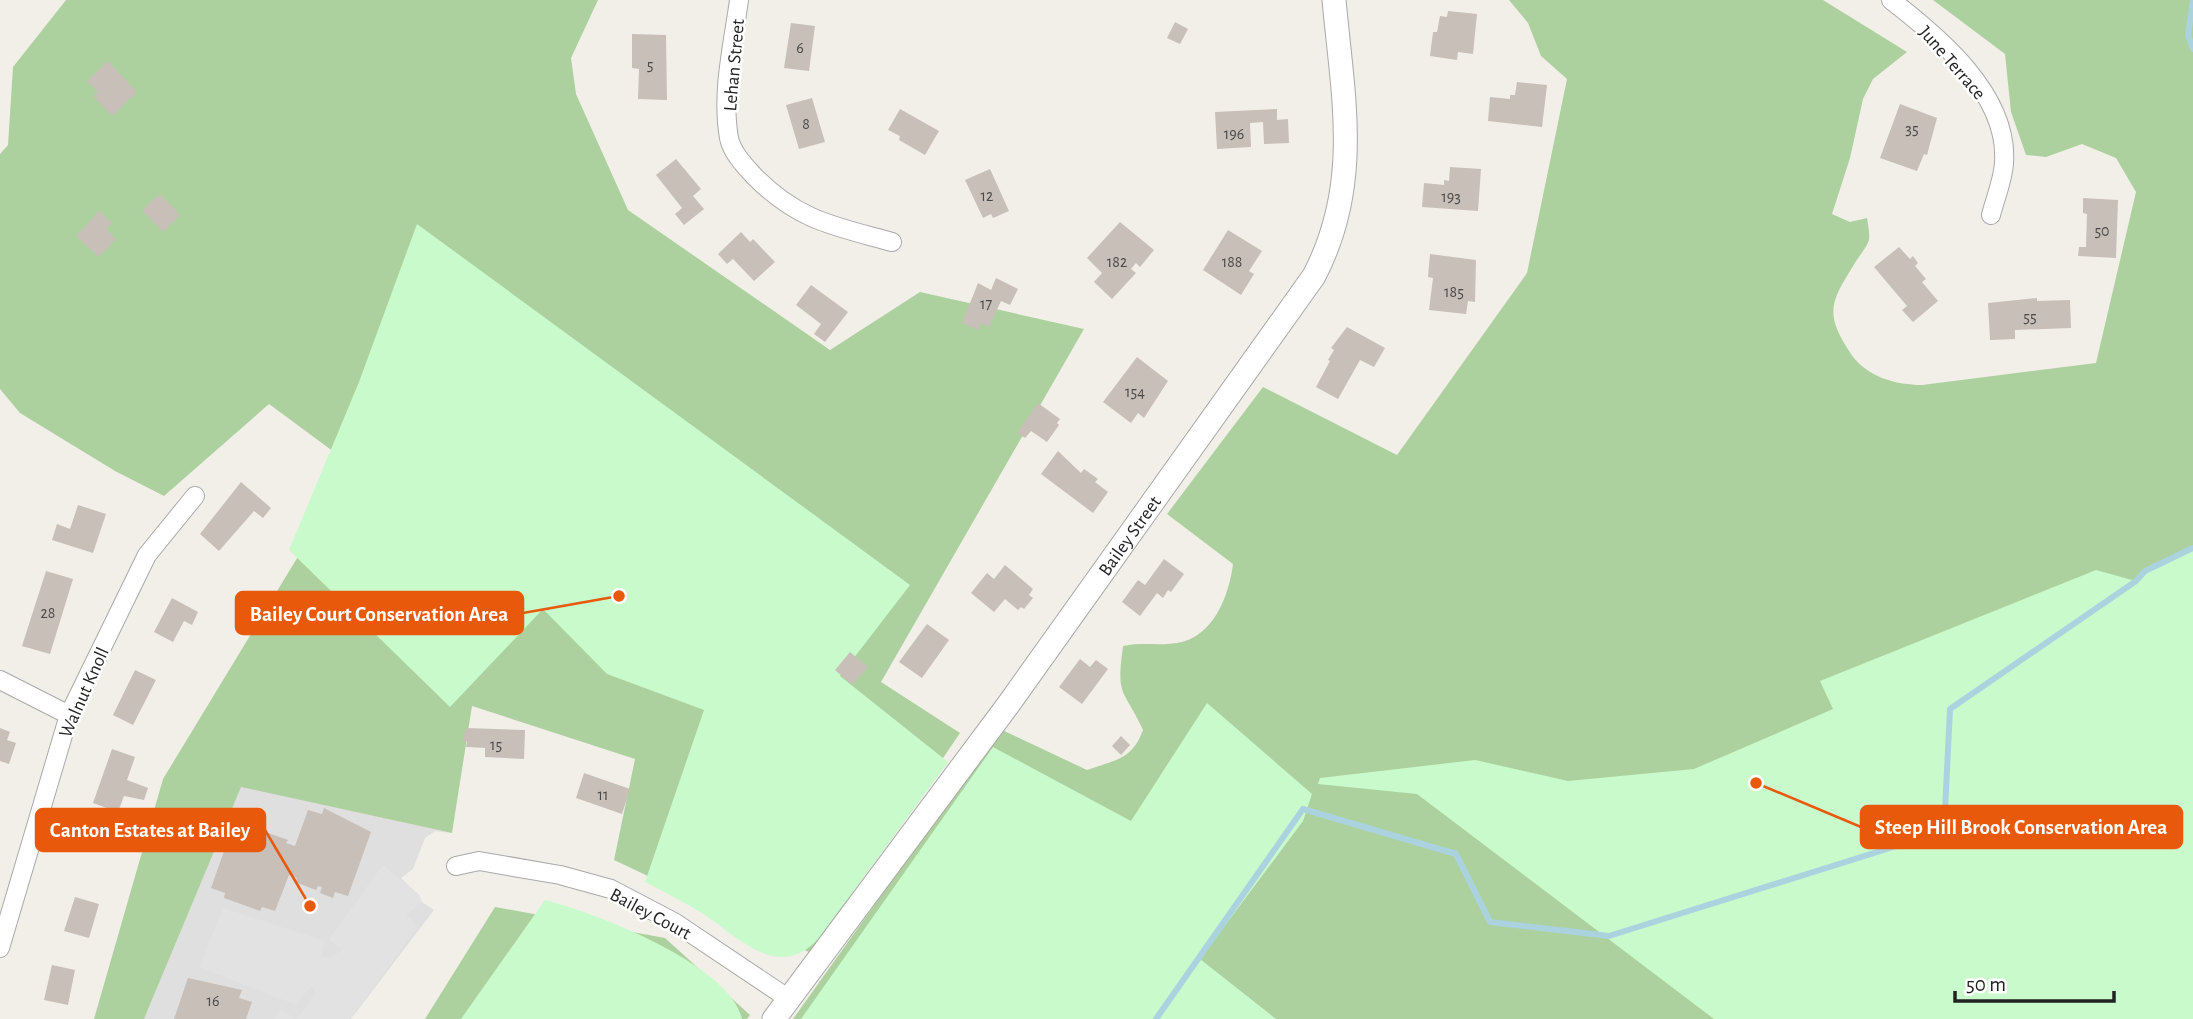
<svg xmlns="http://www.w3.org/2000/svg" width="2193" height="1019" font-family="'Alegreya Sans',sans-serif">
<style>
.residential{fill:#e0dfdf}
.forest{fill:#add19e}
.park{fill:#c8facc}
.parking{fill:#e2e2e2}
.lines{fill:none;stroke-linecap:round;stroke-linejoin:round}
.stream{stroke:#aad3df;stroke-width:6}
.building{fill:#c7bfb8}
.minor-casing{stroke:#a9a9a9;stroke-width:20}
.tertiary-casing{stroke:#a9a9a9;stroke-width:25}
.minor{stroke:#fff;stroke-width:18}
.tertiary{stroke:#fff;stroke-width:23}
.labels{text-anchor:middle;stroke-width:5;stroke-linejoin:round;paint-order:stroke}
.number-label{font-size:16px;fill:#4b4948}
.street-label{font-size:19px;fill:#222;stroke:#fff}
.leader{fill:none;stroke:#e8590c;stroke-width:2.5}
.callout-dot{fill:#e8590c;stroke:#fff;stroke-width:2.5}
.callout{fill:#e8590c;stroke:#e8590c;stroke-width:2.5}
.callout-label{font-size:21px;text-anchor:middle;font-weight:bold;fill:#fff}
</style>
<rect width="100%" height="100%" fill="#f2efe9"/>
<path class="residential" d="M241,786l211,47 -17,-2 -10,7 -12,31 -12,9 18,17 3,7 12,8 -83,109h-207z"/>
<path class="forest" d="M66,0h532l-27,58 5,36 52,116 202,140 90,-58 164,37 -203,353 79,51 -149,220 -197,-93 21,-101 -163,-53 -20,127 -211,-46 -97,232h-50l69,-240 190,-313 -84,-62 -105,92 -49,-25 -95,-58 -20,-24v-235l8,-9 5,-78z
M1509,0h314l84,52 -34,27 -10,20 -13,59 -18,56 18,8 17,-4c1,6 3,16 2,22 -2,7 -10,16 -14,23 -25,40 -31,50 -4,91 16,23 45,31 71,31l174,-22 40,-171 -20,-34 -34,-14 -36,13 -20,-2 -15,-43 -6,-58 -72,-54h260v1019h-1400l207,-290 87,41c28,-10 45,-10 56,-40 -20,-43 -27,-32 -20,-84 19,-4 36,0 54,-3 37,-6 52,-48 56,-79l-66,-50 96,-127 134,68 130,-182 40,-194 -26,-23 -13,-33z
M495,907l170,31 85,77 -3,4h-322z"/>
<path class="park" d="M417,224l493,361 -70,91 108,86 -129,176c-41,45 -80,-1 -117,-25 -18,-11 -38,-21 -57,-31l59,-172 -97,-36 -64,-65 -93,98 -161,-157 70,-168z
M2193,548v471h-479l-297,-225 -99,-10 2,-6 155,-18 93,21 126,-12 139,-60 -13,-28 276,-111 40,11 9,-10z
M1207,703l105,91 -9,27 -103,138 76,60h-475l192,-272 138,74z
M545,900c49,12 186,65 197,119h-281z"/>
<path class="parking" d="M383,865l36,30 3,7 -16,13 12,11 -68,93h-76l7,-10 15,10 18,-23 1,-8 -5,-1 -14,18 -97,-38 24,-59 102,33 -4,16h11l10,-7 -13,-11z"/>
<g class="lines">
<path class="stream" d="M2193,0l-5,35 5,14
M1156,1019l147,-210 153,45 34,68 119,14 335,-105 6,-122 186,-128 9,-10 48,-23"/>
</g>
<path class="building" d="M1448,11l29,3 -4,40 -15,-2 -1,8 -27,-4 3,-24h4l3,-16 7,1z
M1175,22l13,7 -8,15 -13,-6z
M791,23l24,3 -6,45 -25,-3z
M632,34l34,1 1,65 -29,-1 1,-30 -7,-1z
M108,61l29,31 -25,24 -19,-20 5,-4 -11,-11z
M1517,82l30,3 -5,42 -54,-6 2,-24 20,2v-4h5z
M812,98l13,44 -26,7 -13,-44z
M1900,104l37,14 -10,37 -3,-1 -7,17 -37,-13z
M900,109l39,22 -14,24 -26,-15 1,-4 -12,-6z
M1277,109v11l11,-1 1,24 -25,1 -1,-22 -13,1 1,24 -34,2 -2,-37z
M676,159l25,30 -8,7 11,13 -20,16 -9,-11 7,-6 -26,-33z
M1450,167l31,2 -3,42 -56,-4 2,-24 20,2v-5l5,1z
M990,169l19,42 -16,7 -2,-4 -8,4 -18,-38z
M160,194l20,21 -17,17 -21,-22z
M2083,198l35,2 -2,58 -38,-2 1,-9h7l1,-33 -4,-1z
M99,211l13,12 -6,6 10,10 -17,18 -23,-21z
M1120,222l34,28 -14,17 -4,-4 -5,6 5,4 -24,26 -18,-17 8,-9 -15,-15z
M1228,230l34,21 -13,20 5,3 -13,21 -38,-25z
M741,232l9,10 3,-3 22,23 -21,19 -21,-22 -6,5 -9,-10z
M1899,247l11,12 3,-3 5,7 -3,3 11,13 -4,3 16,19 -25,21 -11,-12 5,-4 -33,-39z
M1430,254l46,6 -1,42 -7,-1 -2,13 -37,-4 4,-32 -5,-1z
M996,278l22,11 -8,16 -9,-4 -12,26 -8,-4 -3,7 -16,-7 16,-40 13,7z
M811,285l37,27 -23,30 -11,-8 7,-10 -25,-19z
M2037,298v3l33,-1 1,28 -56,2v9l-25,1 -2,-37z
M1347,327l38,21 -11,19 -14,-7 -22,39 -22,-12 14,-26 -2,-1 6,-10 -3,-2z
M1137,357l31,24 -24,37 -6,-5 -7,10 -28,-21z
M1038,403l22,16 -3,4 2,2 -12,17 -16,-11 -6,7 -8,-5z
M1058,451l23,22 3,-4 14,10 -3,3 13,10 -15,21 -52,-39z
M241,482l30,26 -8,10 -9,-7 -35,40 -19,-17z
M78,505l28,9 -13,39 -41,-13 5,-16 13,5z
M1164,559l20,15 -13,18 -3,-2 -5,8 -6,-5 -17,23 -18,-14 16,-22 7,5z
M1005,565l28,24 -4,6 4,3 -9,11 -3,-2 -3,3 -13,-11 -11,13 -23,-19 16,-20 7,6z
M46,571l27,8 -23,75 -28,-8z
M172,598l26,14 -6,13 -8,-4 -11,21 -19,-10z
M927,624l22,16 -27,38 -23,-16z
M850,652l18,15 -16,18 -17,-15z
M1080,659l10,8 6,-7 12,9 -26,35 -23,-17z
M135,670l21,10 -23,45 -20,-10z
M0,728l10,4 -3,8 9,3 -7,21 -9,-3z
M466,728l59,2 -1,29 -39,-2v-9l-19,-1 1,-6h-4z
M1121,736l9,9 -9,10 -9,-9z
M112,749l23,8 -8,23 21,8 -4,12 -20,-4 -6,16 -25,-9z
M584,773l46,16 -8,25 -46,-16z
M324,808l47,24 -23,64 -13,-4 -2,6 -13,-5 2,-6 -4,-1 -2,4 -21,-8 2,-4 -8,-3 -14,36 -13,-4 -2,4 -36,-13 1,-5 -14,-5 23,-65 12,4 3,-5 15,5 -1,4 25,9 -2,3 9,3 13,-36 14,4z
M75,897l24,7 -10,34 -25,-7z
M52,965l23,5 -7,35 -24,-5z
M188,978l54,12 -3,8 13,4 -6,17h-72z"/>
<g class="lines">
<g class="minor-casing">
<path id="minor" d="M739,0c-6,45 -18,92 -10,138 3,15 16,28 26,39 44,44 79,49 137,65
M1891,0c48,37 118,95 113,163 -1,17 -9,36 -13,52
M0,680l69,35
M456,866l23,-5 81,14 51,14 63,33 115,77
M0,948l69,-233 78,-160 48,-59"/>
</g>
<g class="tertiary-casing">
<g id="tertiary">
<path id="s1" d="M774,1019l234,-314 306,-429c48,-92 29,-178 20,-276"/>
</g>
</g>
<use href="#minor" class="minor"/>
<use href="#tertiary" class="tertiary"/>
</g>
<g class="labels">
<g class="number-label">
<text x="800" y="53">6</text>
<text x="650" y="70">5</text>
<text x="806" y="129">8</text>
<text x="1912" y="134">35</text>
<text x="1234" y="139">196</text>
<text x="987" y="201">12</text>
<text x="1451" y="202">193</text>
<text x="2102" y="236">50</text>
<text x="1117" y="267">182</text>
<text x="1232" y="267">188</text>
<text x="1454" y="297">185</text>
<text x="986" y="309">17</text>
<text x="2030" y="322">55</text>
<text x="1135" y="397">154</text>
<text x="48" y="618">28</text>
<text x="496" y="750">15</text>
<text x="603" y="800">11</text>
<text x="213" y="1006">16</text>
</g>
<g class="street-label">
<text transform="translate(1953 62) rotate(49)" y="7">June Terrace</text>
<text transform="translate(733 65) rotate(-85)" y="7">Lehan Street</text>
<text dy="7" stroke="none"><textPath href="#s1" startOffset="600">Bailey Street</textPath></text>
<text transform="translate(83 692) rotate(-66)" y="7">Walnut Knoll</text>
<text transform="translate(651 913) rotate(28)" y="7">Bailey Court</text>
</g>
</g>
<path class="leader" d="M619 596L523 613M1756 783L1861 827M310 906L265 830"/>
<g class="callout-dot">
<circle cx="619" cy="596" r="7"/>
<circle cx="1756" cy="783" r="7"/>
<circle cx="310" cy="906" r="7"/>
</g>
<g class="callout">
<rect x="236" y="592" width="287" height="42" rx="7"/>
<rect x="1861" y="806" width="321" height="42" rx="7"/>
<rect x="36" y="809" width="229" height="42" rx="7"/>
</g>
<g class="callout-label">
<text x="379" y="621">Bailey Court Conservation Area</text>
<text x="2021" y="834">Steep Hill Brook Conservation Area</text>
<text x="150" y="837">Canton Estates at Bailey</text>
</g>
<path d="M1955 991v10h159v-10" fill="none" stroke="#222222" stroke-width="3.5"/>
<text x="1966" y="991" font-size="21" fill="#222222" stroke="#ffffff" stroke-width="5" paint-order="stroke">50 m</text>
</svg>
